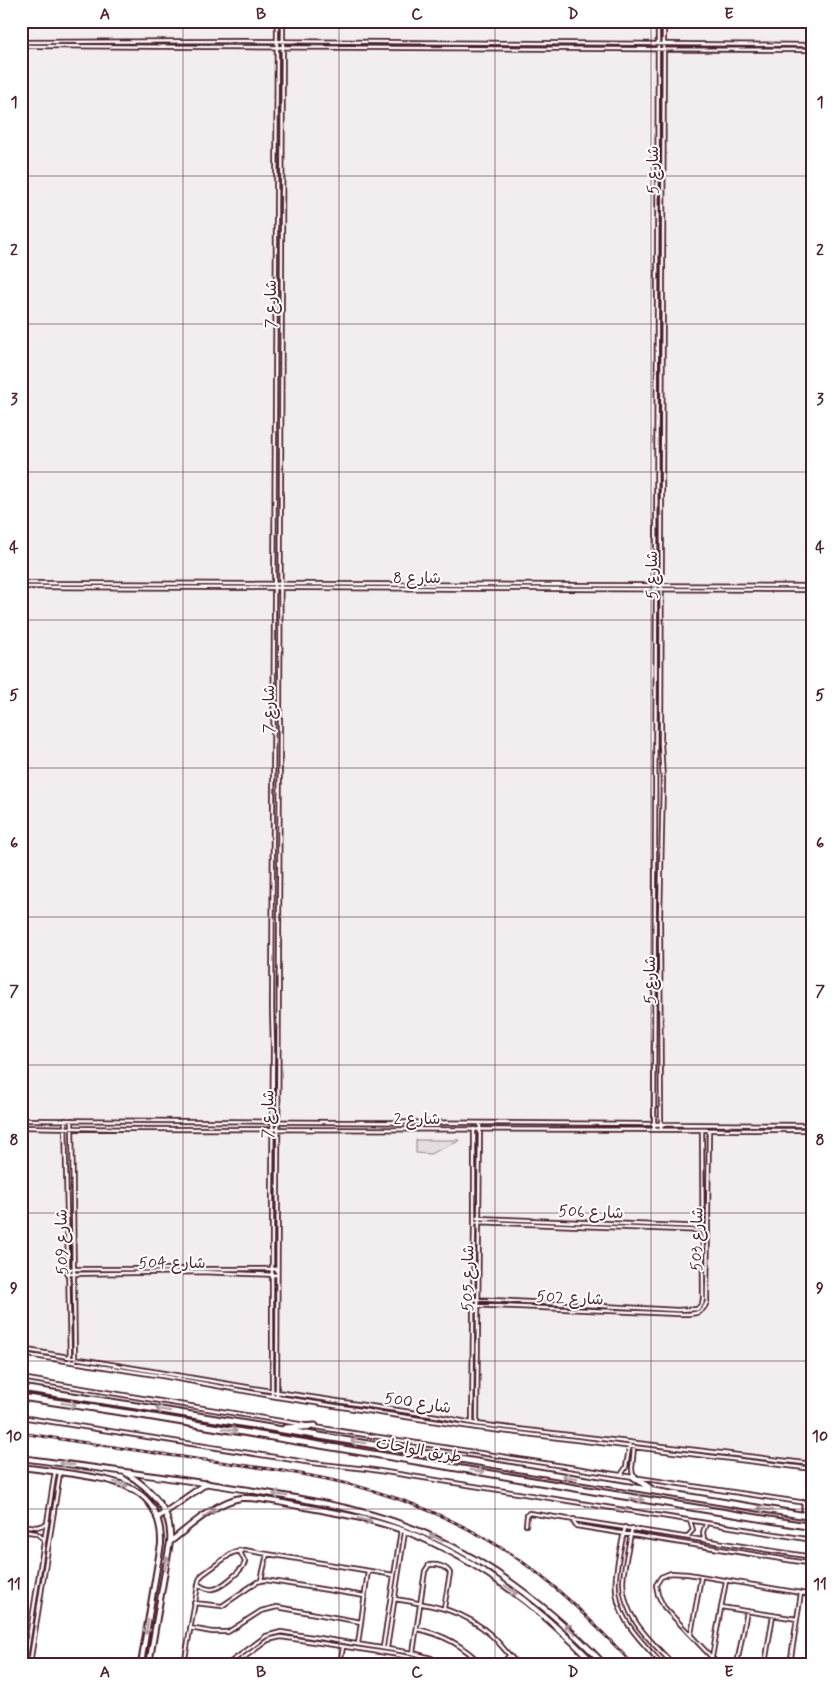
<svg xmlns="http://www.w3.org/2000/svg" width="834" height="1685" font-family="Mynerve,'Playpen Sans Arabic',sans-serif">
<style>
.built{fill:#f2eeef}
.green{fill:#e5dee0;stroke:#987e86}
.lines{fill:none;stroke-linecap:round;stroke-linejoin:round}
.street-casing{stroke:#4a1f2b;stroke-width:6}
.secondary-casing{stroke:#4a1f2b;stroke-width:8}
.highway-casing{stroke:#4a1f2b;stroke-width:9}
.street{stroke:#fff;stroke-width:2.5}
.secondary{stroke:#fff;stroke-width:4}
.highway{stroke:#fff;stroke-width:5}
.rail-casing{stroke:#4a1f2b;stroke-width:3}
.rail{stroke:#fff;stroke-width:1;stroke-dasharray:4;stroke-linecap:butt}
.oneway{stroke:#ae9aa0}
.grid{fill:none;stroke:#4a1f2b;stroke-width:1;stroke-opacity:0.55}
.labels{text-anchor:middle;stroke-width:4;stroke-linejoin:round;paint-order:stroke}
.street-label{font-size:16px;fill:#4a1f2b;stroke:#fff}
.neatline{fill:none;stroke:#4a1f2b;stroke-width:2}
.grid-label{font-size:16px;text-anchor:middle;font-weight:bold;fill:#4a1f2b}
</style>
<rect width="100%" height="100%" fill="#fff"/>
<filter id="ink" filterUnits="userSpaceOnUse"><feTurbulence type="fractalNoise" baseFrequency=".02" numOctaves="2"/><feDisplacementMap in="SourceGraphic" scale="10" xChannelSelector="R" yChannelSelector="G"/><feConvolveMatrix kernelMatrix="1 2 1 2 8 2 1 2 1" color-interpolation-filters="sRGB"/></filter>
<g filter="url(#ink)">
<path class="built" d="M21,21h792v1449l-185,-30 -149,-18 -458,-68z"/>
<path class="green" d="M416,1140h43l-2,2 -27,12 -14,-1z"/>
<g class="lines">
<g class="street-casing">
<path id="street" d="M21,42l223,-1 569,4
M21,46l792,4
M21,583l792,3
M21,587l792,3
M21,1120l792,5
M65,1120l5,239
M72,1120l3,242
M21,1127l107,2 685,1
M654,1129l4,-1108
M661,1129l-1,-211 3,-137 -2,-38 3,-722
M477,1218l231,9
M474,1222l234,9
M67,1269h210
M67,1274l134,-2 76,3
M473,1299l204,11 20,-1 5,-5 1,-6 -1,-168
M472,1305l206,9c12,0 24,2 29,-12l2,-172
M21,1349l256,43 160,24 40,8 336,40
M21,1354l141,22 115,21 200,31 336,41
M21,1378l284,47
M272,1396v-203l1,-145 -1,-39 5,-988
M277,1397l6,-1376
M21,1417l291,46 55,6 446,71
M472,1423l2,-201v-93
M477,1424l3,-301
M315,1427l318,50
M621,1475l5,-8 4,-25
M633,1476l-1,-7 2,-22
M639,1478l174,26
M574,1519v4l2,3 237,38
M21,1525l16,2 10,-3
M526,1525l1,-10 2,-2 284,44
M625,1527c-3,16 -8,33 -9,50 -4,38 23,62 46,87
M632,1528c-3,18 -8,36 -9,54 0,36 28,59 50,82
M21,1531l15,2 8,6
M687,1537l6,-7 -3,-9
M704,1539l-1,-7 3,-8
M261,1580l6,-26
M198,1584c4,3 9,6 15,5 7,0 31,-20 32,-27l-6,-12
M395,1599c36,6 68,10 96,36 10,9 17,20 27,29
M194,1603l28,3 35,-24 8,-2 100,16
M721,1607l76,12
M190,1628l22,4h16l33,-21 16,-4 84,15
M417,1629c25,5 46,16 64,35
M691,1634l10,-57
M358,1644l10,-73
M383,1647l18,-117
M387,1648l18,-116
M413,1653l12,-82 4,-6c8,-1 17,1 21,8l-6,35
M712,1657l14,-76
M25,1664l30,-193
M30,1664l30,-191
M184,1664l15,-84 3,-5 30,-22 12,-3 150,25
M228,1664l38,-28 15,-4 132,21 18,5 11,6
M235,1664l33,-24 13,-3 112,17 27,5 13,5
M340,1664l3,-17
M501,1664l8,-8
M718,1664l-54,-57 -6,-12 -2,-10 5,-8 10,-4 17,1 125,21
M737,1664l10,-53
M765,1664l8,-49
M790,1664l11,-71"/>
</g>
<g class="secondary-casing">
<path id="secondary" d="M21,1458c76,10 153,20 228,32 64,11 127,20 186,48 65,30 120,75 169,126
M21,1467c18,2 36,5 53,7 46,7 88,14 87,70l-20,120
M126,1473c24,15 47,38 44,69l-21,122
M157,1518l50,-35
M170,1542c19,-15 47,-41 71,-44 21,-1 44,6 64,9 33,6 66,12 97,23 74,27 138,78 193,134"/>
</g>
<g class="highway-casing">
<path id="highway" d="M21,1388l122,19 670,110
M21,1397l120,18 470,79 202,33
M285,1428l30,-2
M634,1477l17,12
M805,1516v-13"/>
</g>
<use href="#street" class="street"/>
<use href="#secondary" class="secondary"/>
<use href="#highway" class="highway"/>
<g class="rail-casing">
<path id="rail" d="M21,1433c59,9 118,18 176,26 60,8 129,16 186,35 40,12 88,34 123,57 49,31 87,72 127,113"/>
</g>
<use href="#rail" class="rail"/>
</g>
<defs><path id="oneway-shaft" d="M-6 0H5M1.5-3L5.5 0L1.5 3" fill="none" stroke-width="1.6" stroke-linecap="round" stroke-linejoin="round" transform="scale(1.25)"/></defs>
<g class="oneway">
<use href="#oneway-shaft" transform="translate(69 1404) rotate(8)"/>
<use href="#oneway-shaft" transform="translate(163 1410) rotate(-170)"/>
<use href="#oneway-shaft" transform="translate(230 1430) rotate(10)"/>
<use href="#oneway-shaft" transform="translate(358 1442) rotate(-171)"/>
<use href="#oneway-shaft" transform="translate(67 1464) rotate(-172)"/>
<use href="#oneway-shaft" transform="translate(477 1471) rotate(10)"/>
<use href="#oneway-shaft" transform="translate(570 1477) rotate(-170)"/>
<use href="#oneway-shaft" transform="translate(121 1484) rotate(18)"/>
<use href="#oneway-shaft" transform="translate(280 1495) rotate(-171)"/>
<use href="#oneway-shaft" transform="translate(637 1499) rotate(9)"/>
<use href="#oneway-shaft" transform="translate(765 1509) rotate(-171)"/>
<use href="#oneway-shaft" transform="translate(209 1513) rotate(-36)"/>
<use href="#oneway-shaft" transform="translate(365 1520) rotate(15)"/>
<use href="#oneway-shaft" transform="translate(436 1538) rotate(-155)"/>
<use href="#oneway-shaft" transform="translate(166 1564) rotate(-80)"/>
<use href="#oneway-shaft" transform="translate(511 1590) rotate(35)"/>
<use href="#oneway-shaft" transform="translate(147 1627) rotate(100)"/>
<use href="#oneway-shaft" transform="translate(570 1629) rotate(-137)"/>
</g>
</g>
<path class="grid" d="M183,21v1643M339,21v1643M495,21v1643M651,21v1643M21,176h792M21,324h792M21,472h792M21,620h792M21,768h792M21,917h792M21,1065h792M21,1213h792M21,1361h792M21,1509h792"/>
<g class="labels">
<g class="street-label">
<text transform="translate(652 170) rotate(-90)" y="6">شارع 5</text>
<text transform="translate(270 304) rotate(-90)" y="6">شارع 7</text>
<text transform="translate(651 575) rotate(-90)" y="6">شارع 5</text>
<text x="417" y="583">شارع 8</text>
<text transform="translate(268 709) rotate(-90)" y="6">شارع 7</text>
<text transform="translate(649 980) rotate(-90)" y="6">شارع 5</text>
<text transform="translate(267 1114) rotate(-89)" y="6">شارع 7</text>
<text x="417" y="1124">شارع 2</text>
<text transform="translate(591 1211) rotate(2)" y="6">شارع 506</text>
<text transform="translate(696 1239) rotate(-89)" y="6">شارع 503</text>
<text transform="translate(61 1242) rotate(-91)" y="6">شارع 509</text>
<text x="172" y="1268">شارع 504</text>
<text transform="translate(467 1278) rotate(-89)" y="6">شارع 505</text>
<text transform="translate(570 1297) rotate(3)" y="6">شارع 502</text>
<text transform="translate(418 1402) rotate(9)" y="6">شارع 500</text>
<text transform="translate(419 1449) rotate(10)" y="6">طريق الواحات</text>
</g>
</g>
<rect width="834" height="1685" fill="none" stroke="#fff" stroke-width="55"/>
<rect x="28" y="28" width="778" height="1630" class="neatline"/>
<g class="grid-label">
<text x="105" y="19">A</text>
<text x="261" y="19">B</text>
<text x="417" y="19">C</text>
<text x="573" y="19">D</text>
<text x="729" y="19">E</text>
<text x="14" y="107">1</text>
<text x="820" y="107">1</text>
<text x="14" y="255">2</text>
<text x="820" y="255">2</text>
<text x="14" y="404">3</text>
<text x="820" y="404">3</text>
<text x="14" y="552">4</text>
<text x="820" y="552">4</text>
<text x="14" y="700">5</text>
<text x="820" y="700">5</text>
<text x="14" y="848">6</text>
<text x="820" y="848">6</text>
<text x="14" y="996">7</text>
<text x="820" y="996">7</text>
<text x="14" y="1145">8</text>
<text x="820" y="1145">8</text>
<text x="14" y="1293">9</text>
<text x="820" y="1293">9</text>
<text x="14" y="1441">10</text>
<text x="820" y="1441">10</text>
<text x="14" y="1589">11</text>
<text x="820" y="1589">11</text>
<text x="105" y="1677">A</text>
<text x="261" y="1677">B</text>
<text x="417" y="1677">C</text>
<text x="573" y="1677">D</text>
<text x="729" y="1677">E</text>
</g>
</svg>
